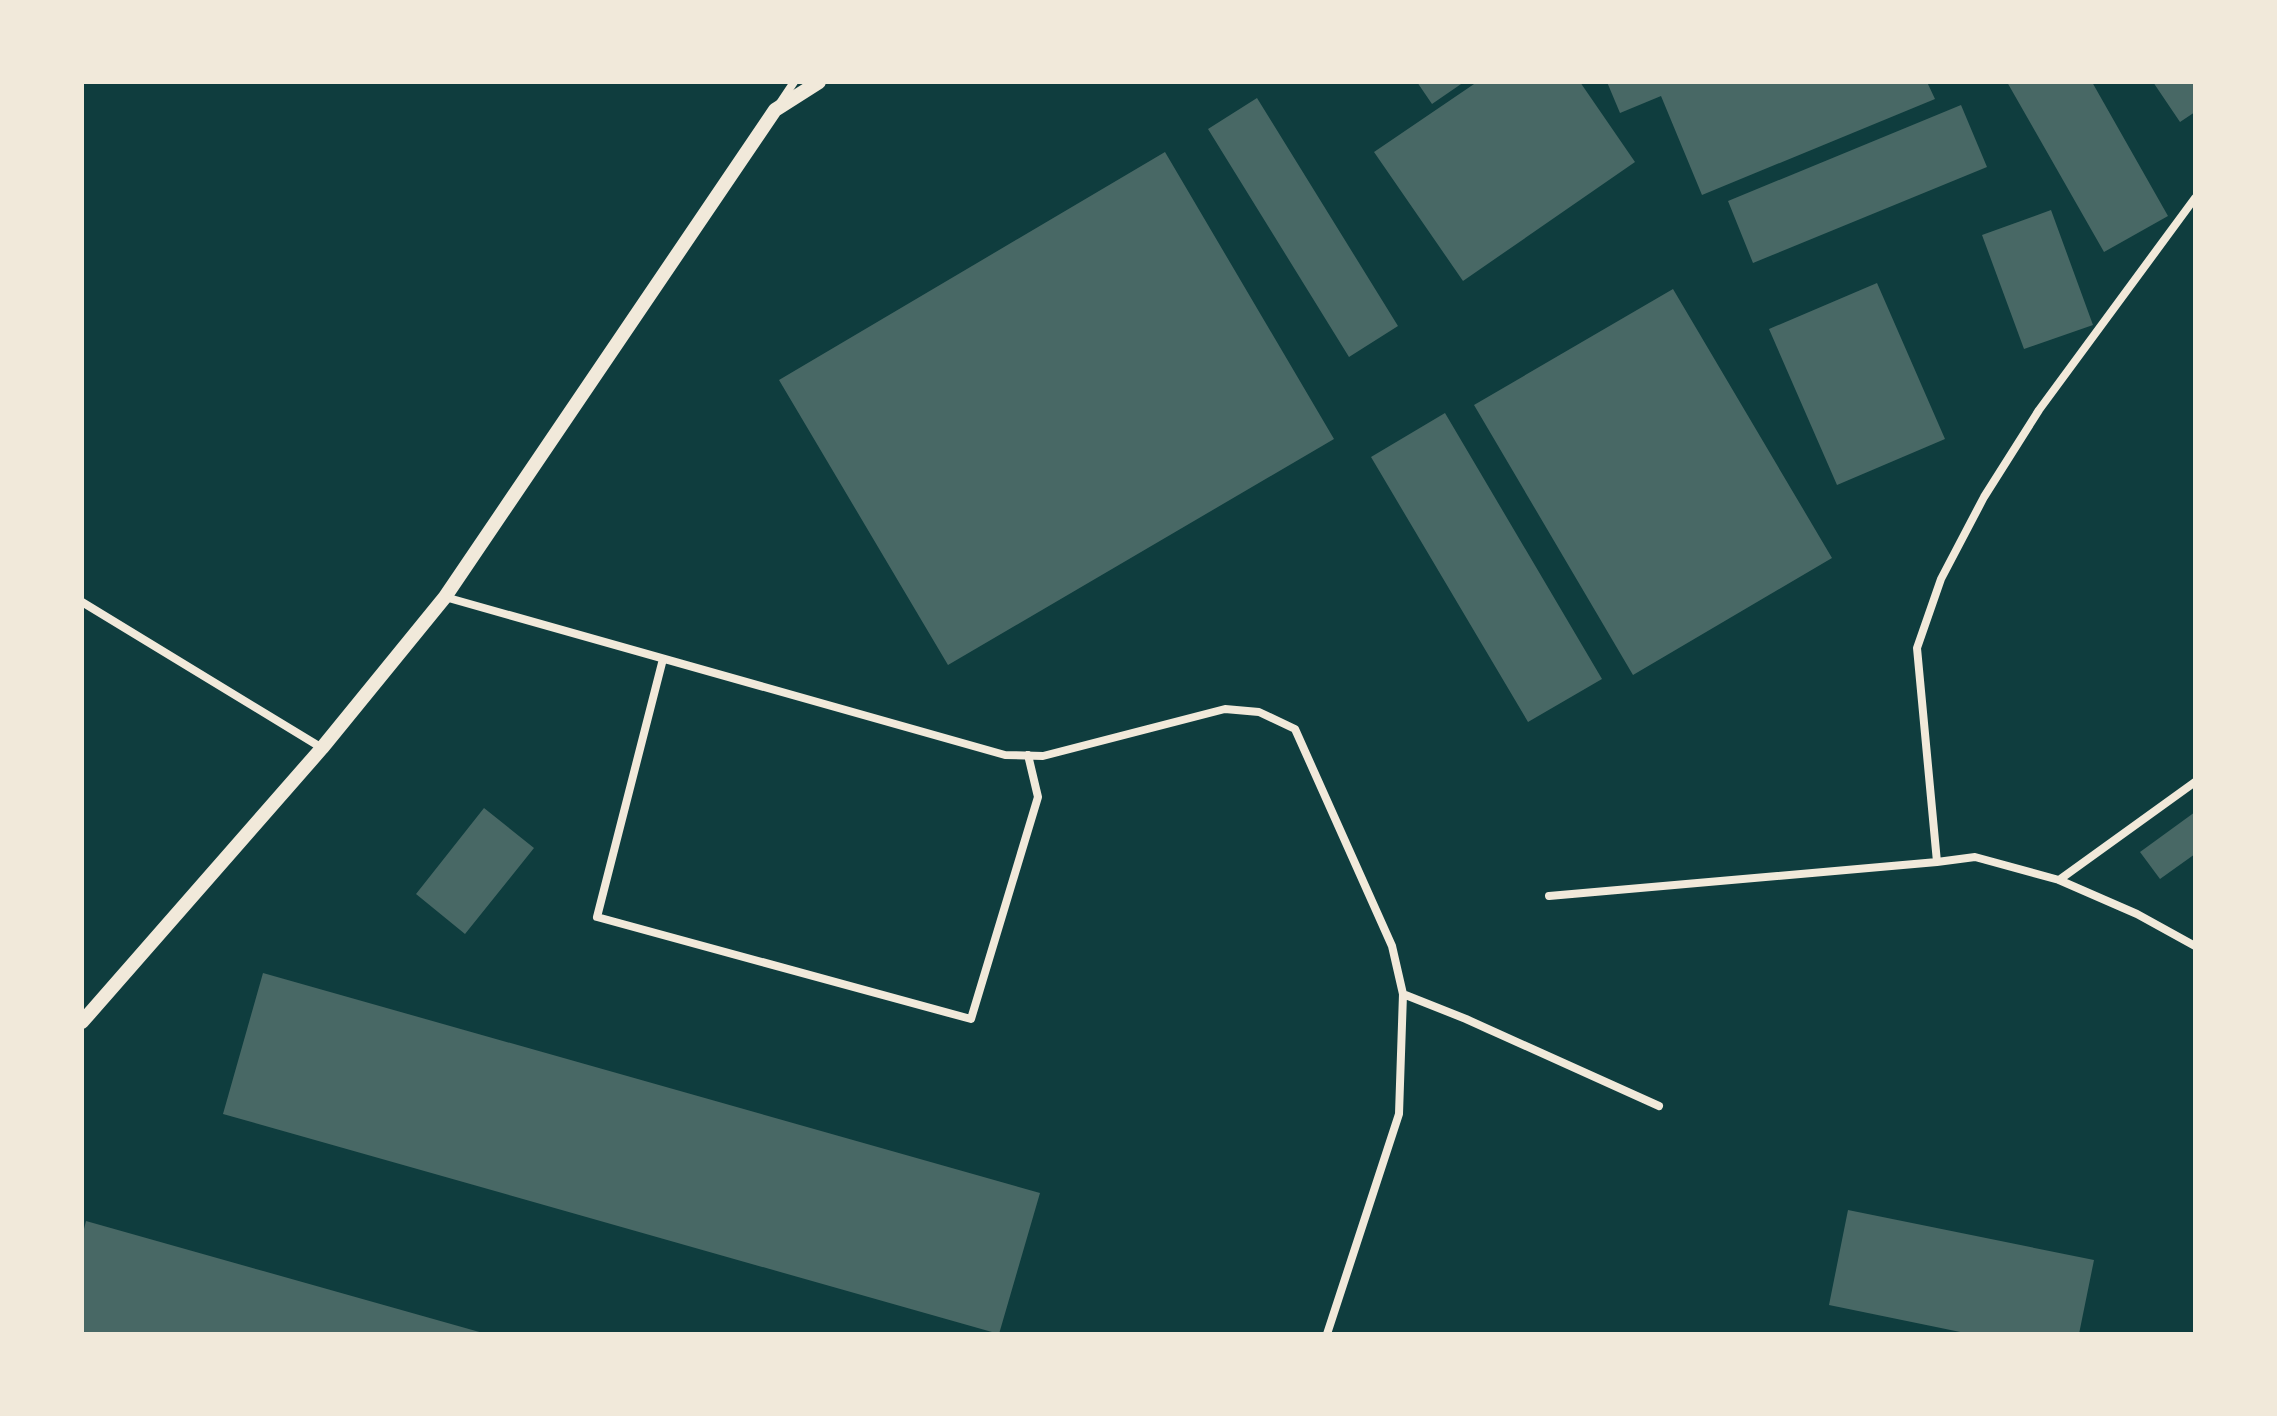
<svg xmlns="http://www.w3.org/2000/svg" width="2277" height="1416" font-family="'DM Sans',sans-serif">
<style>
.building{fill:#486865}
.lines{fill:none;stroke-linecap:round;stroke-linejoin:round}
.minor{stroke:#f1e9da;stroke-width:8}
.tertiary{stroke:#f1e9da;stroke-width:14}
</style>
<rect width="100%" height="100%" fill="#0f3d3e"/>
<path class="building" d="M1417,82h47l-32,22z
M1477,82h103l55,80 -172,119 -89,-129z
M1607,82h320l8,17 -233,96 -41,-99 -41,17z
M2007,82h85l76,134 -64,36z
M2153,82h42v30l-15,10z
M1257,98l141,228 -49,31 -141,-228z
M1961,105l26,62 -234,96 -25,-62z
M1165,152l169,287 -386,226 -169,-285z
M2051,210l42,115 -69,24 -42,-114z
M1877,283l68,156 -108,46 -68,-156z
M1673,289l159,269 -199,117 -159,-270z
M1445,413l157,266 -74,43 -157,-265z
M484,808l50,40 -69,86 -49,-40z
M2195,812v42l-35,25 -20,-27z
M263,973l777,220 -41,141 -776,-220z
M1848,1210l246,50 -15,74h-109l-141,-29z
M86,1221l397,112 -1,1h-400v-97z"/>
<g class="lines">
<path class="minor" d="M780,103l14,-21
M2195,198l-156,212 -55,87 -43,82 -24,69 20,214 38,-5 84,23 78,34 58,32
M445,597l560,158 38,1 182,-47 34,3 36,17 97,217 11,48 63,25 193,87
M82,602l240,146
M663,659l-66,258 374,102 67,-222 -10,-42
M2059,880l136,-98
M1549,896l388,-34
M1327,1334l72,-220 4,-120"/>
<path class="tertiary" d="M82,1022l240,-274 123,-151 330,-487 44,-28"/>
</g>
<rect width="2277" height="1416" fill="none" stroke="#f1e9da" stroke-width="168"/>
</svg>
